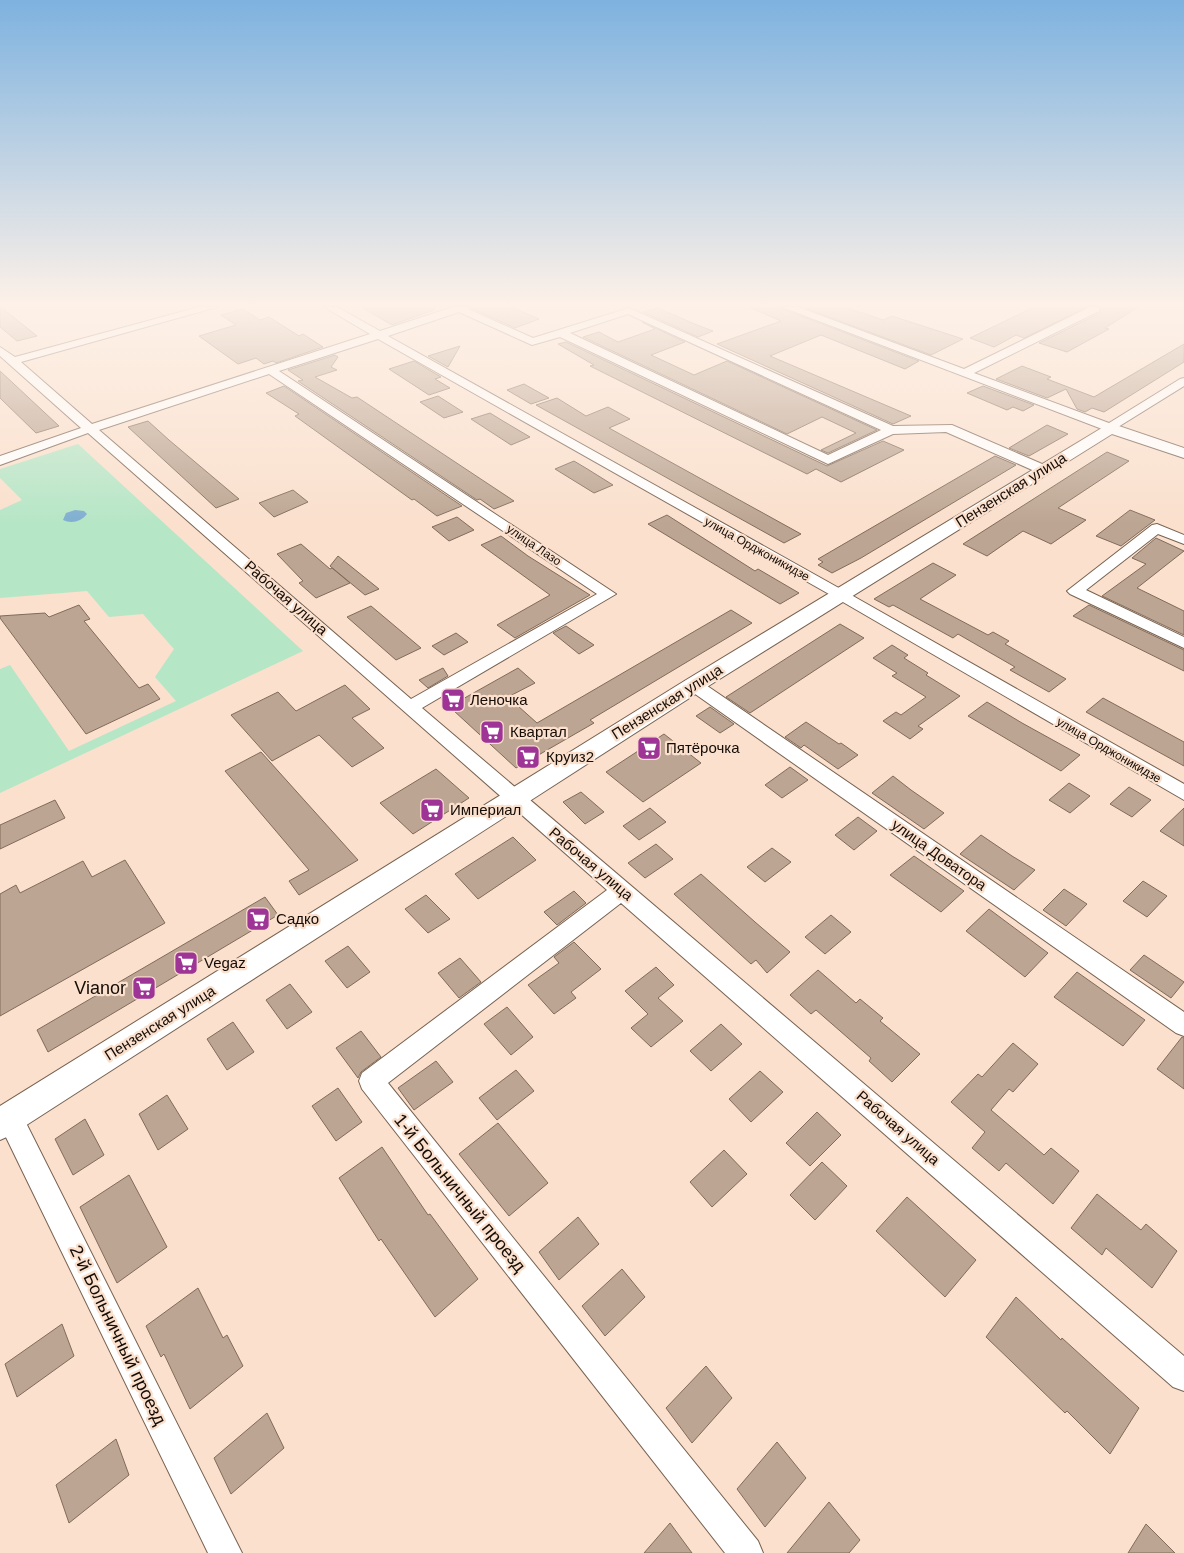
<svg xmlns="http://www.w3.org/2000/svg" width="1184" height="1553" font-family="Arial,sans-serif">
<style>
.green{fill:#b5e6c6}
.water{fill:#7faed1}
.building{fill:#bca592;stroke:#816b5a}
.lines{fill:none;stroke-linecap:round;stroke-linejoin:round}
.minor-casing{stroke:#786251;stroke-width:2}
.tertiary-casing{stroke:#786251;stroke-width:2}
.minor{fill:#fff;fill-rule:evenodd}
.tertiary{fill:#fff;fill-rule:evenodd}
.labels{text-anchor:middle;stroke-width:4.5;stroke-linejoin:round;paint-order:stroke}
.far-street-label{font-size:12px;fill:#150c06;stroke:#fae0cd}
.street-label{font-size:15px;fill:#150c06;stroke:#fae0cd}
.poi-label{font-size:15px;fill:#150c06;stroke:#fae0cd;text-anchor:start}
.near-poi-label{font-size:18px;fill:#150c06;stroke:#fae0cd;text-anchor:end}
.near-street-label{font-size:18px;fill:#150c06;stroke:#fae0cd}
</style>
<rect width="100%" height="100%" fill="#fae0cd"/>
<path class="green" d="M78,444l225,207 -303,142v-124l10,-4 59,86 107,-50 -21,-24 19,-28 -31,-35 -34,3 -22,-26 -87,7v-88l22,-10 -22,-22v-9z"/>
<path class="water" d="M75,510l9,1 3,3c-6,8 -16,10 -24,6l3,-7z"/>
<path class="building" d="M0,308h2l35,28 -20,5 -17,-14z
M363,308h71v2l-42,15z
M471,308h43l25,11 -24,9z
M658,308l39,17 16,6 -15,6 -55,-25z
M751,308h29l139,53 -14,8 -84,-34 -51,21 141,60 -18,8 -176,-80 64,-23z
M805,308h43l35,12 9,-4 71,23 -32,16z
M1032,308h53l-61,30 -8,-3 -22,12 -24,-9z
M1101,308h36l-32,20 4,1 -42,23 -28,-9 61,-30z
M243,309l17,11 9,-3 30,19 4,-2 20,13 -47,16 -3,-2 -9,3 -8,-6 -18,6 -39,-28 37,-11 -15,-10z
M642,322l43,20 -34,13 43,20 33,-14 150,69 -49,23 -7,-3 35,-17 -34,-16 -35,17 -204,-97 16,-5 19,10 37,-13z
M566,342l261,124 56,-25 21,9 -63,32 -25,-13 -9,5 -217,-108 4,-1 -36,-21z
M1184,344v18l-80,50 -12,-4 -7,4 -8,-3 -11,-20 -19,9 -51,-19 26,-13 29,11 -4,2 47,18z
M460,346l-12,21 -20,-11z
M335,355l3,2 -7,10 6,3 -22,7 37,21 5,-1 157,104 -20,8 -14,-10 -3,1 -179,-119 5,-1 -15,-10z
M414,361l27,16 -6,2 15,9 -21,7 -40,-26z
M0,371l14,13 45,42 -23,7 -36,-35z
M524,384l25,14 -18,6 -24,-14z
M284,386l178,120 -25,10 -23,-17 -2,1 -117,-84 4,-2 -33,-21z
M983,386l51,19 -11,6 -10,-4 -6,3 -40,-17z
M438,396l25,16 -19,6 -24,-16z
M557,398l29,18 22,-9 22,12 -21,9 192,106 -17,9 -248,-138z
M490,413l13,8 27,16 -19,8 -40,-26z
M148,421l21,19 70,59 -23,9 -88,-81z
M1047,425l21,9 -39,22 -20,-8z
M1107,452l22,9 -71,47 28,12 -35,24 -28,-13 -36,25 -24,-12z
M995,456l21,9 -155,93 -29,15 -14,-8 5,-3 -5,-3z
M574,461l15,9 24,15 -19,8 -39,-24z
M293,490l15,12 -34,15 -15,-14z
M1130,510l25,10 -34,26 -25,-10z
M667,515l88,56 3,-2 41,24 -19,11 -132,-80z
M457,517l17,13 -25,11 -17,-14z
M501,536l27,20 62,39 -75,43 -18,-13 53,-30 -69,-50z
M1156,538l28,13 -47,37 47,23v24l-82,-39 44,-32 -14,-6z
M301,544l29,25 2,-1 18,15 -34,15 -17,-15 4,-2 -26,-27z
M338,556l41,33 -14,6 -35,-29z
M933,563l23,12 -36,24 68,36 5,-3 16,9 -4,3 61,35 -17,13 -39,-22 5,-3 -57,-33 -5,4 -60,-33 -4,2 -15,-8z
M79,605l11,14 -6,2 55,67 9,-4 12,15 -74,35 -86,-116v-2l45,-3 4,4z
M1089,605l95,45v21l-111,-55z
M371,606l50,42 -25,12 -49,-43z
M731,610l21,13 -162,97 4,3 -78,45 -75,-69 15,-9 5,10 57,-32 17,15 -27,14 29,26z
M840,624l24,14 -114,75 -24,-16z
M566,626l28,19 -15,9 -26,-21z
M456,633l12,9 -24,13 -12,-9z
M892,645l16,10 -4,3 24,15 -2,2 34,21 -42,30 5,3 -13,10 -27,-18 13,-9 5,3 25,-18 -34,-21 5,-3 -24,-15z
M443,668l5,8 -20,12 -9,-8z
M345,685l25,24 -18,9 32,30 -32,19 -33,-32 -47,26 -41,-46 47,-23 18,19z
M1103,698l81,44v24l-98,-54z
M987,702l35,21 58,32 -19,16 -93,-55z
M710,707l24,17 -14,9 -24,-17z
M806,722l33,22 2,-1 17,12 -20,14 -34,-24 -3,3 -16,-11z
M664,734l37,29 -58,39 -37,-30z
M261,752l97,108 -59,35 -10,-14 20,-11 -84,-99z
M790,767l18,13 -26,18 -17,-13z
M436,769l33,29 -56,36 -33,-31z
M893,776l18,14 33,23 -20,16 -52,-36z
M1069,783l21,13 -20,17 -21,-13z
M1129,787l22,13 -19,17 -22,-13z
M581,792l23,20 -19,12 -22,-22z
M55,800l10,18 -65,31v-24z
M650,808l16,14 -27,18 -16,-14z
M1184,808v38l-24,-15z
M858,817l19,14 -23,19 -19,-15z
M981,835l31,21 23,14 -21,20 -54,-36z
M513,837l23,23 -58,39 -23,-25z
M656,844l17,15 -28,19 -17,-15z
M772,848l19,14 -26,20 -18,-15z
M914,856l50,35 -23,21 -51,-37z
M125,860l40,63 -165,93v-122l16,-9 4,8 63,-32 9,16z
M701,874l54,48 35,30 -23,21 -11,-13 -5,4 -77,-70z
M1143,881l24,15 -20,21 -24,-16z
M1064,889l23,15 -21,22 -23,-16z
M574,891l12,12 -29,22 -13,-13z
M426,895l24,24 -22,14 -23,-24z
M265,897l13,18 -230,137 -11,-22z
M989,909l59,44 -23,24 -59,-46z
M831,915l20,17 -26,22 -20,-17z
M574,942l27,27 -30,23 5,6 -22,16 -26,-29 31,-22 -5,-6z
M348,946l22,26 -23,16 -22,-27z
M1144,955l40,27 -13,16 -41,-28z
M460,958l21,24 -22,16 -21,-25z
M656,967l18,18 -16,13 25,23 -32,26 -20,-19 17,-14 -23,-23z
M818,970l38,33 4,-4 23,19 -3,3 40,33 -28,28 -23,-21 2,-3 -55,-48 -5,4 -21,-19z
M1077,972l68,48 -22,26 -69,-49z
M290,984l22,28 -25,17 -21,-29z
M507,1007l26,30 -22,18 -27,-31z
M233,1022l21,30 -27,18 -20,-31z
M721,1024l21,20 -31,27 -21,-20z
M361,1031l20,26 -20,15 -3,6 -22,-30z
M1182,1037l2,1v51l-27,-20z
M1013,1043l25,21 -25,28 -4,-3 -18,21 53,45 7,-7 28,23 -26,33 -47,-41 -7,8 -27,-23 13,-16 -34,-30 27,-28 4,3z
M436,1061l17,21 -39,28 -16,-22z
M516,1070l18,21 -37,29 -18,-22z
M760,1071l23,21 -32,30 -22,-23z
M338,1088l24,34 -26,19 -24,-35z
M167,1095l21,34 -30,21 -19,-36z
M817,1112l24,23 -31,31 -24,-23z
M85,1119l19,36 -31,20 -18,-36z
M498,1123l50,60 -39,33 -50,-62z
M382,1147l46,68 2,-1 48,65 -43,38 -54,-78 -2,2 -40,-63z
M724,1150l23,24 -35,33 -22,-25z
M822,1162l25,24 -32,34 -25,-25z
M129,1175l38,72 -50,36 -37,-76z
M1097,1194l44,36 5,-6 31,27 -25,37 -46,-40 -4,7 -31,-27z
M907,1197l69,63 -31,37 -69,-66z
M578,1217l21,27 -40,36 -20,-28z
M622,1269l23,28 -40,39 -23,-30z
M198,1288l25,50 4,-3 16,31 -53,43 -26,-55 -3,3 -15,-31z
M1016,1297l45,43 1,-2 77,70 -29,46 -43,-43 -2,2 -79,-76z
M62,1324l12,32 -57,41 -12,-33z
M706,1366l26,32 -40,45 -26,-35z
M267,1413l17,35 -53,46 -17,-36z
M116,1439l13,36 -60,48 -13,-38z
M777,1442l29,36 -41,49 -28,-38z
M829,1502l31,38 -11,13h-62z
M670,1523l22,30h-48z
M1146,1524l29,29h-47z"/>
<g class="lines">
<g class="minor-casing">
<path id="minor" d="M199,307h18l-196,55 71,62 278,-90 -46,-27h13l43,24 73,-24h17l-2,2 65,29 96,-30 264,118 59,-1 97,42 2,3 -2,3h-10l-93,-41 -53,2 -65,30 -268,-127 -28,8 -73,-33 -71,24 458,256 338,192v16l-348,-202 -458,-259 -99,32 337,223 -194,114 762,648v35l-11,-4 -552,-484 -233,180 370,458 5,12h-38l-363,-464 -3,-8 3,-8 245,-183 -519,-457 -88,32v-9l81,-28 -81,-72v-9l15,10zM628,314l253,116 -53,25 -258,-122zM269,374l328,220 -186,105 -312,-269z
M782,307h16l166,62 126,-62h9v4l-125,62 135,50 71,-44 4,-1v8l-74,46z
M1157,524l27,11v9l-26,-10 -72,56 98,47v11l-114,-54 -3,-3 85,-66z
M694,679l6,2 484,331v24l-8,-3 -488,-344 -3,-4 3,-4z
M10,1106l9,3 223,444h-34l-207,-426v-18z"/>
</g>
<g class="tertiary-casing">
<path id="tertiary" d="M1110,423l74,25v10l-72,-24 -410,256 -691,445 -11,5v-34l686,-426z"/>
</g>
<use href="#minor" class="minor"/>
<use href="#tertiary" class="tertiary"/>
</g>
<linearGradient id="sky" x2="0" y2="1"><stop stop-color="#7eb2df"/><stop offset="0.58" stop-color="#fdf1e8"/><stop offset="1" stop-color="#fdf1e8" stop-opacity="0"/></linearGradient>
<rect width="1184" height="525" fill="url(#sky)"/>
<defs>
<g id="supermarket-square" transform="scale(1.25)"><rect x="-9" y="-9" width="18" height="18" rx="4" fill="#9d3496" stroke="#fae0cd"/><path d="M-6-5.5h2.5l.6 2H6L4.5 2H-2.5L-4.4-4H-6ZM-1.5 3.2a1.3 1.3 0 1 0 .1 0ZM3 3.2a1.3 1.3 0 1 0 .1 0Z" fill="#fff"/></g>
</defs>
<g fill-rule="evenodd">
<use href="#supermarket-square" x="453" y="700"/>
<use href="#supermarket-square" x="492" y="732"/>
<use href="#supermarket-square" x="649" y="748"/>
<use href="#supermarket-square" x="528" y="757"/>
<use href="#supermarket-square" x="432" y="810"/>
<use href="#supermarket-square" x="258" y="919"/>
<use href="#supermarket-square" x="186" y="963"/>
<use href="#supermarket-square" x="144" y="988"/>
</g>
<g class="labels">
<g class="far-street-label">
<text transform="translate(534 545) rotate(34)" y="4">улица Лазо</text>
<text transform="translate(757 549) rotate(29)" y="4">улица Орджоникидзе</text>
<text transform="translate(1109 750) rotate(30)" y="4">улица Орджоникидзе</text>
</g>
<g class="street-label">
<text transform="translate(1011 490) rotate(-32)" y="5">Пензенская улица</text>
<text transform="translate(286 598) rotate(41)" y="5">Рабочая улица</text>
<text transform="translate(667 702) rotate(-32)" y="5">Пензенская улица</text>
<text transform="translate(939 855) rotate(35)" y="5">улица Доватора</text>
<text transform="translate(591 864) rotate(40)" y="5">Рабочая улица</text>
<text transform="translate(160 1023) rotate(-32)" y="5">Пензенская улица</text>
<text transform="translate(898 1128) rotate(41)" y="5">Рабочая улица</text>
</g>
<g class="poi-label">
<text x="470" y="705">Леночка</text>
<text x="510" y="737">Квартал</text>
<text x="666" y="753">Пятёрочка</text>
<text x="546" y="762">Круиз2</text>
<text x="450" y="815">Империал</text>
<text x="276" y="924">Садко</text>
<text x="204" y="968">Vegaz</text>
</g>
<g class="near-poi-label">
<text x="126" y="994">Vianor</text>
</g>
<g class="near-street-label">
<text transform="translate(460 1193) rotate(51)" y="6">1-й Больничный проезд</text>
<text transform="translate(118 1335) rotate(64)" y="6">2-й Больничный проезд</text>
</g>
</g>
</svg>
